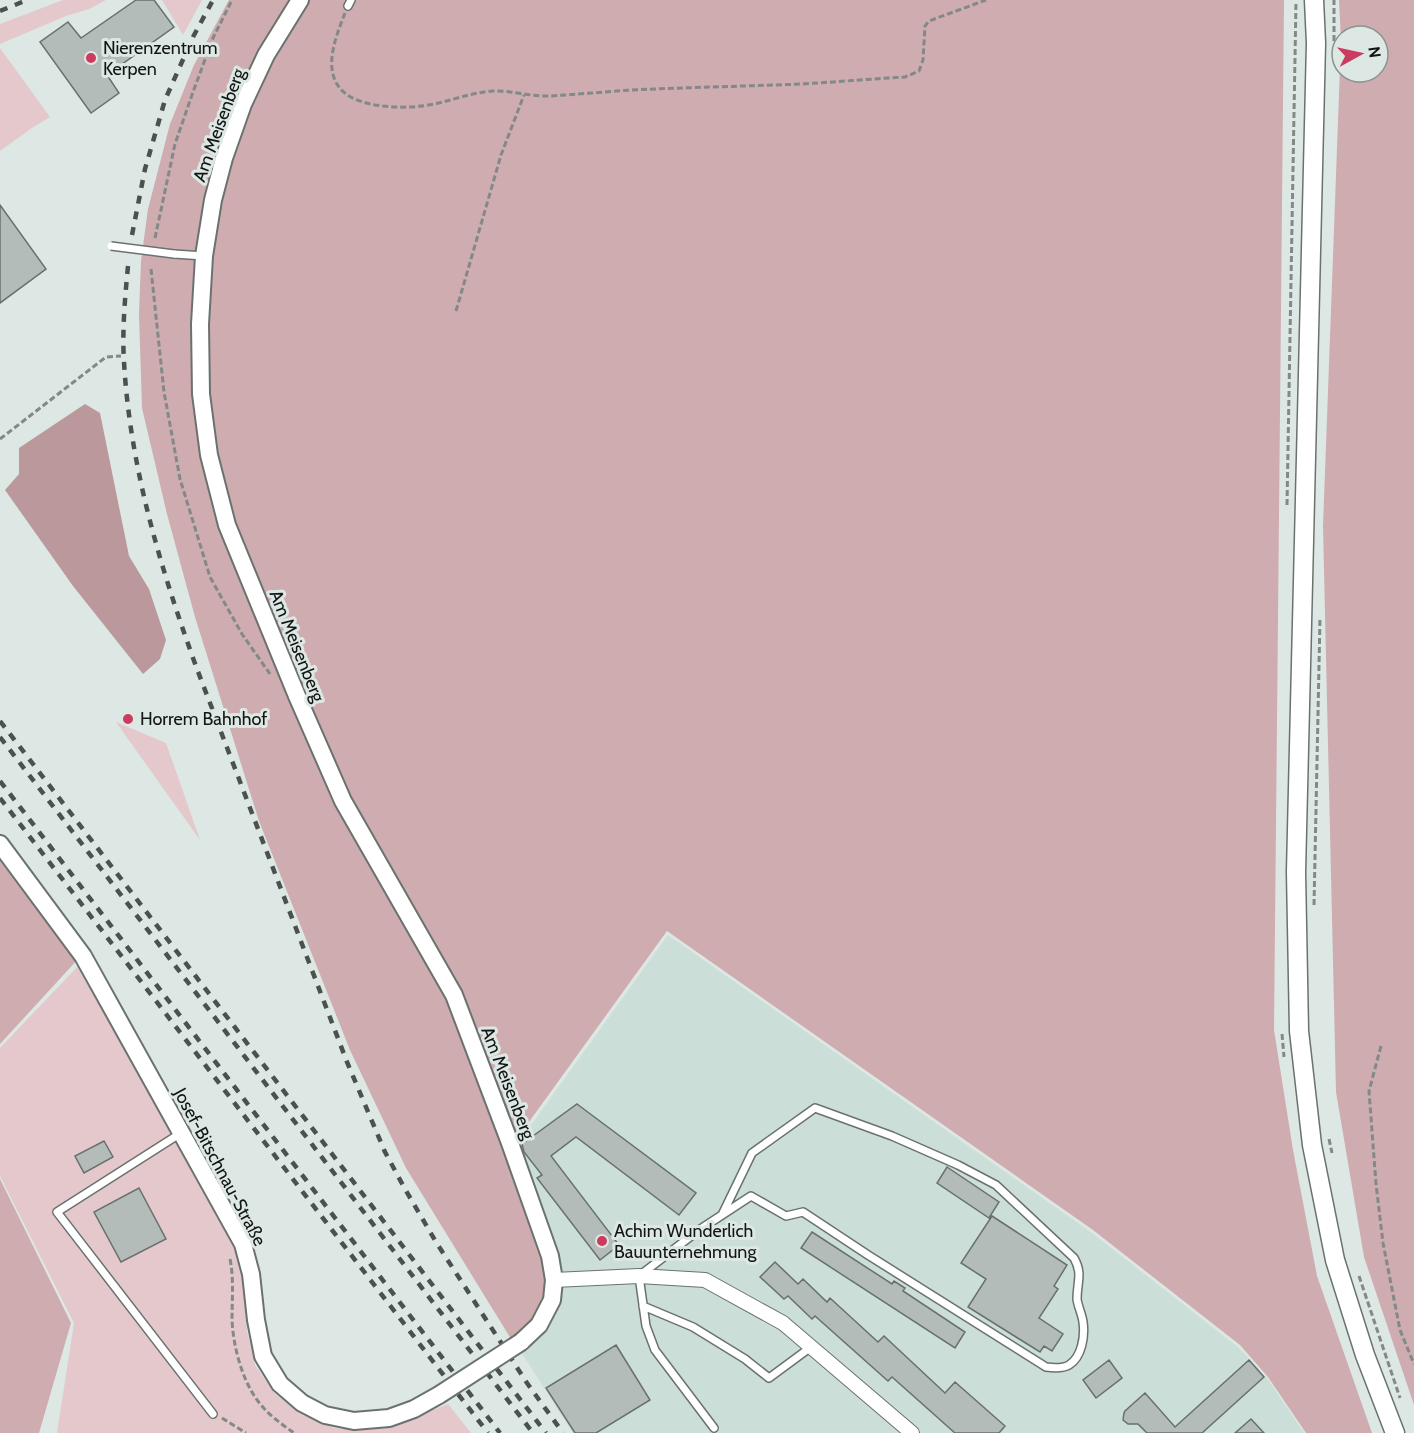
<svg xmlns="http://www.w3.org/2000/svg" width="1414" height="1433" font-family="Cabin,sans-serif">
<style>
.built{fill:#cbded8}
.green{fill:#e4c8cb}
.forest{fill:#cfacb0;fill-rule:evenodd}
.water{fill:#ba989c}
.building{fill:#b3bcb9;stroke:#68706e;stroke-width:1.5}
.lines{fill:none;stroke-linecap:round;stroke-linejoin:round}
.service-casing{stroke:#6a726f;stroke-width:10}
.minor-casing{stroke:#6a726f;stroke-width:16}
.tertiary-casing{stroke:#6a726f;stroke-width:20}
.secondary-casing{stroke:#6a726f;stroke-width:21}
.path{stroke:#828987;stroke-width:3;stroke-dasharray:6 3;stroke-linecap:butt}
.service{stroke:#fff;stroke-width:7}
.minor{stroke:#fff;stroke-width:14}
.tertiary{stroke:#fff;stroke-width:16}
.secondary{stroke:#fff;stroke-width:18}
.rail{stroke:#4b514f;stroke-width:4.5;stroke-dasharray:8 8;stroke-linecap:butt}
.service-bridge-casing{stroke:#6a726f;stroke-width:10;stroke-linecap:butt}
.tertiary-bridge-casing{stroke:#6a726f;stroke-width:20;stroke-linecap:butt}
.service-bridge{stroke:#fff;stroke-width:7}
.tertiary-bridge{stroke:#fff;stroke-width:16}
.poi-dot{fill:#cb3b5f;stroke:#dde7e4;stroke-width:2}
.labels{text-anchor:middle;stroke-width:6;stroke-linejoin:round;paint-order:stroke}
.poi-label{font-size:18px;fill:#111514;stroke:#dde7e4;text-anchor:start}
.street-label{font-size:18px;fill:#111514;stroke:#dde7e4}
</style>
<rect width="100%" height="100%" fill="#dde7e4"/>
<path class="built" d="M668,935l424,298 147,115 28,30 37,55h-731l-52,-81 20,-15 15,-22 6,-39 -46,-130z"/>
<path class="green" d="M63,0h43l-17,9 -23,7 -66,28v-20z
M162,0h40l-19,35z
M0,48l50,69 -18,11 -32,23z
M116,722l50,21 34,97z
M81,963l155,282 7,36 4,50 8,34 20,29 28,21 31,13 32,2 32,-6 50,-20 23,29h-414l17,-110 -74,-147v-128z"/>
<path class="forest" d="M229,0h1055l-10,1030 19,120 24,126 55,157h-66l-38,-56 -28,-32 -147,-115 -426,-299 -154,213 31,116 2,32 -5,16 -14,19 -16,12 -105,-171 -56,-118 -91,-229 -64,-204 -28,-103 -25,-106 -3,-94 2,-53 7,-52 22,-85 24,-59z
M1339,0h75v1405l-50,-148 -28,-165 -13,-566 18,-486zM1342,36h36v36h-36z
M0,851l79,107 -79,86z
M0,1179l71,144 -32,110h-39z"/>
<path class="water" d="M85,404l15,9 29,143 20,33 17,51 -6,19 -17,15 -70,-88 -68,-96 14,-16v-26z"/>
<path class="building" d="M136,0h18l20,27 -67,48 12,18 -28,20 -51,-71 28,-20 13,16z
M0,205l46,64 -46,34z
M577,1104l119,89 -17,22 -103,-78 -25,19 68,89 -19,15 -63,-82 5,-3 -18,-23 -2,-8z
M104,1141l9,16 -29,16 -9,-17z
M947,1167l52,35 -10,16 -52,-35z
M139,1188l27,51 -45,23 -27,-50z
M992,1216l75,49 -13,21 4,3 -19,29 24,16 -11,17 -8,-5 -4,6 -72,-45 18,-28 -25,-16z
M812,1232l80,52 2,-3 11,7 -2,3 62,41 -10,16 -154,-100z
M775,1262l23,22 5,-5 24,23 3,-4 48,44 6,-6 61,57 10,-11 50,44 -6,7h-44l-63,-56 -4,4 -73,-65 -3,3 -24,-23 -4,3 -24,-22z
M616,1345l34,55 -54,33h-21l-29,-45z
M1109,1360l13,18 -26,20 -13,-18z
M1249,1360l15,17 -62,56h-55l-9,-9h-10l-5,-4 1,-7 1,-2 20,-18 30,34z
M1251,1419l13,14h-29z"/>
<g class="lines">
<g class="service-casing">
<path id="service" d="M348,6l3,-6
M174,254l30,2
M181,1133l-124,79 156,202
M643,1306l50,21 52,32 24,19 42,-31
M714,1428l-59,-78 -9,-24 -7,-50 60,-46 52,-34 35,20 17,-4 65,43 178,112c7,1 16,2 23,-2 13,-8 16,-29 14,-43 -1,-8 -5,-15 -6,-23 0,-17 6,-25 -3,-41l-78,-73 -38,-20 -66,-29 -77,-28 -63,45 -30,62"/>
</g>
<g class="minor-casing">
<path id="minor" d="M554,1280l85,-4 66,4 78,43 129,110"/>
</g>
<g class="tertiary-casing">
<path id="tertiary" d="M300,0l-34,55 -23,49 -19,54 -11,42 -9,56 -4,68 1,70 8,61 18,70 70,171 46,105 111,194 56,148 40,113 4,24 -2,20 -13,25 -18,17
M0,844l83,112 160,288 8,30 5,46 7,36 17,28 22,19 23,12 29,6 35,-3 25,-9 25,-14"/>
</g>
<g class="secondary-casing">
<path id="secondary" d="M1314,0l2,43 -20,829 3,159 13,114 23,115 30,95 30,78"/>
</g>
<path class="path" d="M345,13c-10,26 -26,64 4,83 8,5 17,7 26,9 20,3 39,3 59,-1 19,-4 37,-11 58,-13 19,-1 39,6 58,5 35,-2 70,-6 105,-7 48,-2 97,-3 146,-5 35,-2 69,-5 104,-7l14,-6 4,-11 2,-34 4,-5 57,-21
M1334,41v-41
M155,238l20,-94 18,-52 20,-54 19,-38
M151,269l13,123 16,87 30,98 32,57 28,40
M456,311l45,-156 23,-60
M0,439l106,-82 15,-1
M1287,505l9,-503
M1314,905l6,-287
M1282,1034l2,23
M1381,1046l-12,45 7,93 7,59 17,87 14,34
M1329,1139l3,14
M230,1259c4,20 2,40 2,60 1,28 11,66 30,87 9,11 21,19 32,27
M1359,1276l41,122
M222,1418l24,15"/>
<use href="#service" class="service"/>
<use href="#minor" class="minor"/>
<use href="#tertiary" class="tertiary"/>
<use href="#secondary" class="secondary"/>
<path class="rail" d="M0,11l27,-11
M132,235l13,-66 20,-69 28,-63 20,-37
M128,266c-3,32 -6,64 -4,96 6,106 37,208 73,307l150,393 38,90 20,37 31,53 91,141 36,50
M0,721l546,712
M0,737l533,696
M0,781l500,652
M0,798l488,635"/>
<g class="service-bridge-casing">
<path id="service-bridge" d="M111,246l63,8"/>
</g>
<g class="tertiary-bridge-casing">
<path id="tertiary-bridge" d="M439,1395l82,-53"/>
</g>
<use href="#service-bridge" class="service-bridge"/>
<use href="#tertiary-bridge" class="tertiary-bridge"/>
</g>
<g class="poi-dot">
<circle cx="91" cy="58" r="6"/>
<circle cx="128" cy="719" r="6"/>
<circle cx="602" cy="1241" r="6"/>
</g>
<g class="labels">
<g class="poi-label">
<text x="103" y="54">Nierenzentrum<tspan x="103" dy="21">Kerpen</tspan></text>
<text x="140" y="725">Horrem Bahnhof</text>
<text x="614" y="1237">Achim Wunderlich<tspan x="614" dy="21">Bauunternehmung</tspan></text>
</g>
<g class="street-label">
<text transform="translate(219 125) rotate(-70)" y="6">Am Meisenberg</text>
<text transform="translate(297 646) rotate(68)" y="6">Am Meisenberg</text>
<text transform="translate(508 1083) rotate(69)" y="6">Am Meisenberg</text>
<text transform="translate(220 1167) rotate(62)" y="6">Josef-Bitschnau-Straße</text>
</g>
</g>
<g transform="translate(1360 54) rotate(82)"><circle r="28" fill="#dde7e4" stroke="#8b9391" stroke-width="1.5"/>
<path d="M0-4.5L10 22L0 15L-10 22Z" fill="#cb3b5f"/>
<text y="-9" font-size="16" font-weight="bold" text-anchor="middle" fill="#111514">N</text>
</g>
</svg>
